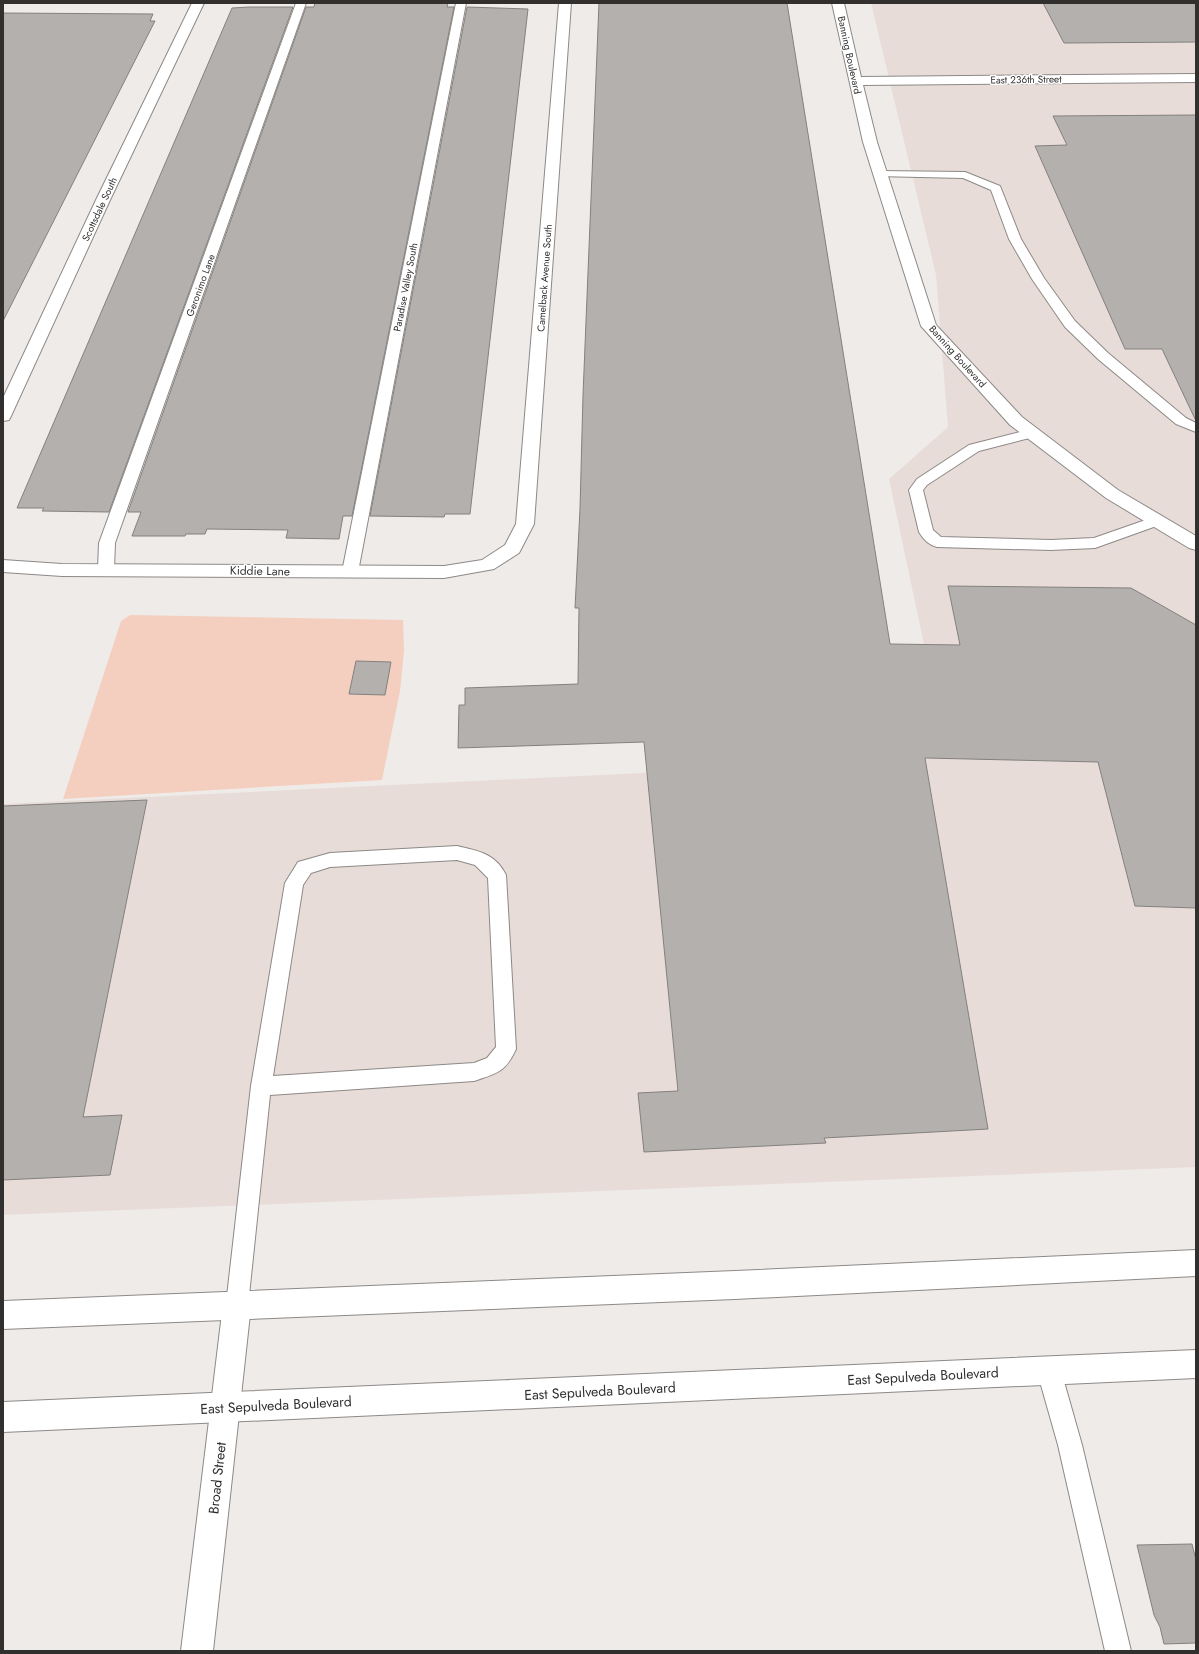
<svg xmlns="http://www.w3.org/2000/svg" width="1199" height="1654" font-family="Jost,sans-serif">
<style>
.built{fill:#e8dcd8}
.green{fill:#f4cfbf}
.building{fill:#b4b0ae;stroke:#83807e}
.lines{fill:none;stroke-linecap:round;stroke-linejoin:round}
.lane-casing{stroke:#8c8987;stroke-width:2}
.street-casing{stroke:#8c8987;stroke-width:2}
.secondary-casing{stroke:#8c8987;stroke-width:2}
.primary-casing{stroke:#8c8987;stroke-width:2}
.lane{fill:#fff;fill-rule:evenodd}
.street{fill:#fff;fill-rule:evenodd}
.secondary{fill:#fff;fill-rule:evenodd}
.primary{fill:#fff;fill-rule:evenodd}
.labels{text-anchor:middle;stroke-width:3;stroke-linejoin:round;paint-order:stroke}
.far-street-label{font-size:10px;fill:#32302f;stroke:#fff}
.street-label{font-size:12px;fill:#32302f;stroke:#fff}
.near-street-label{font-size:14px;fill:#32302f;stroke:#fff}
</style>
<rect width="100%" height="100%" fill="#efebe9"/>
<path class="built" d="M871,3h325v1164l-1193,48v-411l945,-46 -59,-279 59,-52 -12,-152z"/>
<path class="green" d="M130,615l273,5 1,31 -4,40 -18,89 -319,19 58,-178z"/>
<path class="building" d="M315,3h133l-1,4h7l-102,509h-9l-4,23 -53,-1 2,-8 -81,-1 -2,5h-19l-1,2h-53l9,-24h-13l178,-505h8z
M599,3h188l103,641 70,1 -12,-59 183,2 65,37v283l-61,-2 -37,-144 -173,-4 63,371 -164,9 2,5 -182,9 -6,-59 40,-2 -34,-349 -186,6 1,-43h6v-17l113,-4 1,-76h-4l5,-99 3,-114z
M1043,3h153v39l-132,1z
M249,7h44l-184,505 -67,-1 2,-3h-27l215,-500z
M467,7l61,2 -58,505h-25l-1,3 -74,-1z
M3,13l150,1 -3,7h5l-152,300z
M1196,115v306l-34,-72h-37l-90,-203 32,-1 -14,-29z
M356,661l35,1 -6,33 -36,-1z
M147,800l-64,317 39,-2 -12,60 -107,5v-374z
M1192,1544l4,16v83l-32,1 -4,-17 -6,-12 -17,-70z"/>
<g class="lines">
<g class="lane-casing">
<path id="lane" d="M296,3h10l-191,540 -1,26 -3,4 -5,1 -5,-1 -3,-4 1,-26z
M456,3h10l-108,569 -3,4 -5,1 -5,-1 -3,-4z
M880,171l85,1 35,14 21,53 23,39 31,43 33,32 78,65 10,5v9l-20,-8 -78,-65 -33,-32 -33,-48 -23,-40 -18,-49 -28,-12 -87,-2 -2,-2 2,-2z
M1032,429l5,1 2,3 -2,3 -58,15 -52,34 -4,5 10,40 8,7 110,3 43,-2 63,-22 5,2 2,3 -2,3 -67,24 -44,2 -114,-3c-8,-2 -14,-8 -18,-15l-10,-42 8,-11 52,-34z
M457,846c21,5 38,7 49,29l10,174c-11,24 -19,24 -42,32l-204,14 -22,210 -3,8 -8,3 -8,-3 -3,-8 25,-219 34,-203 13,-21 32,-9zM457,860l18,5 13,13 8,169 -9,11 -13,5 -201,13 30,-191 8,-12 19,-6z
M1049,1359l8,4 4,8 21,74 49,206h-26l-47,-206 -21,-74 4,-8z"/>
</g>
<g class="street-casing">
<path id="street" d="M192,3h12l-94,197 -99,216 -2,4 -6,1v-23l93,-198z
M559,3h12l-37,521 -15,29 -25,16 -50,9 -382,-2 -59,-4v-12l59,4 382,2 38,-6 23,-15 11,-21z"/>
</g>
<g class="secondary-casing">
<path id="secondary" d="M832,3h12l17,74 335,-3v8l-333,3 14,57 59,183 86,92 96,73 78,46v14l-7,-2 -83,-50 -96,-73 -89,-99 -58,-184z
M237,1291l10,4 4,10 -38,346h-32l42,-346 4,-10z"/>
</g>
<g class="primary-casing">
<path id="primary" d="M1196,1250v26l-461,23 -732,30v-28l732,-30z
M1196,1350v28l-1193,54v-30z"/>
</g>
<use href="#lane" class="lane"/>
<use href="#street" class="street"/>
<use href="#secondary" class="secondary"/>
<use href="#primary" class="primary"/>
</g>
<g class="labels">
<g class="far-street-label">
<text transform="translate(850 55) rotate(78)" y="4">Banning Boulevard</text>
<text transform="translate(1026 79) rotate(-1)" y="4">East 236th Street</text>
<text transform="translate(99 209) rotate(-65)" y="4">Scottsdale South</text>
<text transform="translate(544 278) rotate(-86)" y="4">Camelback Avenue South</text>
<text transform="translate(200 285) rotate(-70)" y="4">Geronimo Lane</text>
<text transform="translate(405 287) rotate(-79)" y="4">Paradise Valley South</text>
<text transform="translate(958 356) rotate(48)" y="4">Banning Boulevard</text>
</g>
<g class="street-label">
<text transform="translate(260 571) rotate(1)" y="4">Kiddie Lane</text>
</g>
<g class="near-street-label">
<text transform="translate(923 1376) rotate(-3)" y="5">East Sepulveda Boulevard</text>
<text transform="translate(600 1391) rotate(-3)" y="5">East Sepulveda Boulevard</text>
<text transform="translate(276 1405) rotate(-3)" y="5">East Sepulveda Boulevard</text>
<text transform="translate(217 1478) rotate(-84)" y="5">Broad Street</text>
</g>
</g>
<rect width="1199" height="1654" fill="none" stroke="#32302f" stroke-width="8"/>
</svg>
